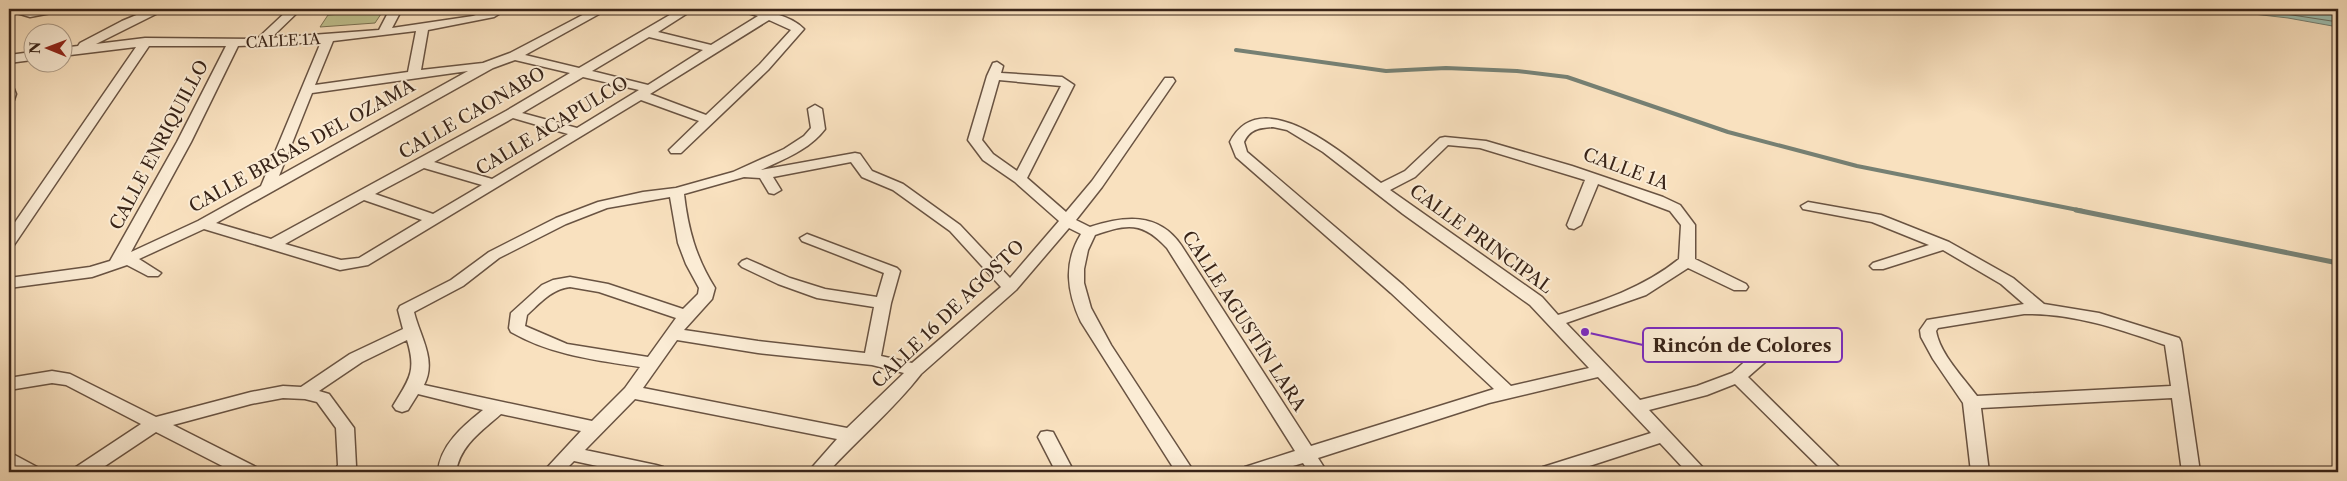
<svg xmlns="http://www.w3.org/2000/svg" width="2347" height="481" font-family="'Libre Caslon Text',serif">
<style>
.green{fill:#c0c290;stroke:#7c7354}
.water{fill:#9ebeb0;stroke:#768073}
.lines{fill:none;stroke-linecap:round;stroke-linejoin:round}
.shore{stroke:#6c7164;stroke-width:1}
.stream-far1{stroke:#768073;stroke-width:4}
.stream{stroke:#768073;stroke-width:5}
.minor-casing{stroke:#695342;stroke-width:3}
.minor{fill:#fbecd5;fill-rule:evenodd}
.labels{text-anchor:middle;stroke-width:4;stroke-linejoin:round;paint-order:stroke}
.far-street-label{font-size:15px;fill:#392418;stroke:#fbecd5}
.street-label{font-size:18px;fill:#392418;stroke:#fbecd5}
.leader{fill:none;stroke:#7b2cbf;stroke-width:2}
.callout-dot{fill:#7b2cbf;stroke:#fbecd5;stroke-width:2}
.callout{fill:#fbecd5;stroke:#7b2cbf;stroke-width:2}
.callout-label{font-size:19px;text-anchor:middle;font-weight:bold;fill:#392418}
</style>
<rect width="100%" height="100%" fill="#f9e1bf"/>
<filter id="stains"><feTurbulence type="fractalNoise" baseFrequency=".004" numOctaves="4"/><feColorMatrix values="0 0 0 0 .2 0 0 0 0 .09 0 0 0 0 .02 0 0 0 .5 -.17"/></filter>
<radialGradient id="worn" r=".72"><stop offset=".6" stop-color="#630" stop-opacity="0"/><stop offset="1" stop-color="#630" stop-opacity=".3"/></radialGradient>
<path class="green" d="M383,11l-8,12 -55,4 8,-12z"/>
<path class="water" d="M2210,9h128v18l-50,-9z"/>
<g class="lines">
<path class="shore" d="M2253,9l85,13"/>
<path class="stream-far1" d="M1236,50l150,21 60,-3 71,3 50,6 161,55 129,34 226,45"/>
<path class="stream" d="M2076,210l262,53"/>
<g class="minor-casing">
<path id="minor" d="M9,9h55l-2,2 -32,6 -20,-6z
M151,9h15l-70,35 49,-6 112,1 32,-30h12l-30,29 108,-8 11,-21h12l-10,19 81,-12 20,-7h14l-13,8 -66,13 -7,40 62,-7 27,-10 84,-44h14l-83,46 54,13 101,-59h14l-36,23 53,13 47,-29 -17,-5 -2,-2c20,0 51,5 65,20l-36,41 -87,83h-10l-2,-3 30,-29 -58,-21 -273,165 -28,5 -136,-41 -65,30 22,14 -3,3h-10l-21,-11 -35,12 -83,11v-10l81,-11 20,-6 67,-119 49,-96h-77l-135,199 -5,1v-15l127,-184 -74,9v-8l16,-2 2,-3 42,-22zM769,20l22,10 -31,34 -54,51 -56,-21zM416,31l-8,41 -93,13 18,-44zM649,37l54,13 -55,35 -56,-14zM321,42l-60,144 -63,35 -67,31 60,-110 47,-96zM515,60l55,13 -64,38 -235,128 -55,-16 277,-155zM468,71l-189,105 33,-83zM583,77l56,13 -62,38 -55,-15zM513,118l55,16 -76,45 -58,-17zM424,168l58,17 -49,29 -58,-20zM364,200l58,20 -63,38 -18,2 -56,-16z
M32,52v8l-23,3v-8z
M997,62l6,4 -2,7 61,4 12,8 -47,93 39,34 26,-31 73,-103h8l2,3 -2,3 -71,103 -26,33 14,7c34,-11 68,-15 91,18l130,201 183,-57 -103,-96 -155,-136 -6,-15c32,-62 118,16 151,41l24,-12 35,-33 5,-1 41,4 86,25 91,31 17,8 15,20v34l51,25 2,3 -2,3h-12l-46,-22 -42,27 -80,28 74,77 57,-14 35,-13 28,-25h12l2,4 -2,4 -24,21 96,95h-20l-89,-88 -28,11 -58,15 58,62h-20l-27,-29 -89,29h-30l2,-5 108,-34 -53,-56 -109,26 -171,55 9,14h-18l-6,-9 -30,9h-30l2,-5 50,-16 -128,-203c-25,-27 -40,-24 -72,-13l-7,15 -4,19v14l7,25 20,37 83,127h-18l-95,-150c-14,-30 -18,-59 0,-88l-12,-6 -53,62 -95,84c-27,35 -63,65 -93,98h-20l29,-33 -202,-40 -50,51 71,15 7,2 2,5h-40l-51,-11 -11,11h-20l38,-41 -80,-17c-19,17 -41,31 -45,58h-18c2,-27 25,-46 45,-62l-65,-16 -10,16 -6,2 -6,-2 -3,-4c16,-27 24,-34 14,-66l-45,22 -43,29 10,3 25,34 2,38 -3,6h-19l4,-7 -2,-37 -19,-26 -12,-3 -22,-1 -32,6 -78,21 83,42 2,5h-24l-78,-40 -60,40h-22l2,-5 65,-43 -75,-39 -14,-2 -43,7v-12l43,-7 18,3 86,43 95,-25 32,-6 18,1 49,-33 53,-25 -5,-19 2,-4 51,-26 38,-28 67,-34 42,-16 45,-10 33,-4 57,-16 51,-23 20,-13 7,-8 -3,-19 7,-4 7,4 3,20c-16,21 -41,30 -64,41l94,-17 5,1 12,17 31,13 57,41 50,53 49,-57 -44,-39 -32,-22 -15,-20 19,-64 6,-13zM999,80l62,6 -44,85 -24,-17 -11,-14zM1273,127l14,3 36,22 80,62 127,91 59,63 -78,18 -108,-101 -156,-133 -3,-10c6,-13 15,-14 29,-15zM1448,145l32,3 105,32 -18,45 2,3 5,1 7,-4 17,-41 72,27 11,14 -2,34c-36,29 -77,42 -121,56l-16,-18 -152,-107 25,-13zM851,162l11,15 31,13 57,41 51,56 -89,76 -31,-7 10,-53 9,-32 -3,-3 -90,-34 -7,4 2,3 82,32 -7,24 -52,-8 -35,-11 -43,-19 -5,2 -3,3 3,3 36,17 39,14 57,9 -9,46 -107,-12 -74,-11 28,-31 3,-11c-19,-30 -27,-59 -31,-94l60,-17 16,1 9,15 5,1 7,-4 -8,-13zM670,197l8,46 8,21 13,24 -1,6 -15,15 -75,-25 -38,-7 -17,3 -11,5 -31,28 -2,15 2,4c40,23 84,28 129,35l-15,21 -33,33 -168,-36c13,-25 -4,-48 -10,-73l49,-26 36,-28 67,-34 41,-16zM570,287l29,5 77,26 -28,39 -81,-13 -42,-18 2,-11c13,-12 25,-26 43,-28zM677,340l81,13 114,12 32,8 -57,55 -204,-40z
M9,88l5,1 2,5 -2,6 -5,1z
M1808,202l73,13 68,27 64,36 31,26 55,9 80,25 2,4 19,130h-18l-10,-74 -191,10 8,64h-18l-8,-69 -30,-44 -12,-22 -1,-7 7,-10 6,-1 91,-15 -23,-20 -58,-34 -60,19h-10l-3,-3 3,-3 56,-18 -57,-23 -69,-13 -2,-3zM2024,314c49,-1 95,15 141,31l6,41 -194,10c-14,-19 -37,-42 -41,-65l2,-3z
M1047,431l6,1 21,40h-18l-18,-35 3,-5z
M9,452l28,15 2,5h-23l-7,-4z"/>
</g>
<use href="#minor" class="minor"/>
</g>
<g class="labels">
<g class="far-street-label">
<text transform="translate(283 41) rotate(-3)" y="5">CALLE 1A</text>
</g>
<g class="street-label">
<text transform="translate(472 113) rotate(-30)" y="6">CALLE CAONABO</text>
<text transform="translate(552 126) rotate(-31)" y="6">CALLE ACAPULCO</text>
<text transform="translate(159 145) rotate(-62)" y="6">CALLE ENRIQUILLO</text>
<text transform="translate(302 146) rotate(-29)" y="6">CALLE BRISAS DEL OZAMA</text>
<text transform="translate(1626 169) rotate(20)" y="6">CALLE 1A</text>
<text transform="translate(1481 239) rotate(36)" y="6">CALLE PRINCIPAL</text>
<text transform="translate(948 314) rotate(-44)" y="6">CALLE 16 DE AGOSTO</text>
<text transform="translate(1244 321) rotate(57)" y="6">CALLE AGUSTÍN LARA</text>
</g>
</g>
<path class="leader" d="M1585 332L1643 345"/>
<circle class="callout-dot" cx="1585" cy="332" r="5"/>
<rect class="callout" x="1643" y="328" width="199" height="34" rx="5"/>
<g class="callout-label">
<text x="1742" y="352">Rincón de Colores</text>
</g>
<rect width="2347" height="481" fill="none" stroke="#f9e1bf" stroke-width="30"/>
<rect x="10" y="10" width="2327" height="461" fill="none" stroke="#392418" stroke-width="2.5"/>
<rect x="15" y="15" width="2317" height="451" fill="none" stroke="#392418"/>
<g transform="translate(48 48) rotate(271)"><circle r="24" fill="#fbecd5" stroke="#ad9c89"/>
<path d="M0-4L9 19L0 12L-9 19Z" fill="#8f2418"/>
<text y="-8" font-size="14" font-weight="bold" text-anchor="middle" fill="#392418">N</text>
</g>
<rect width="100%" height="100%" filter="url(#stains)"/>
<rect width="100%" height="100%" fill="url(#worn)"/>
</svg>
